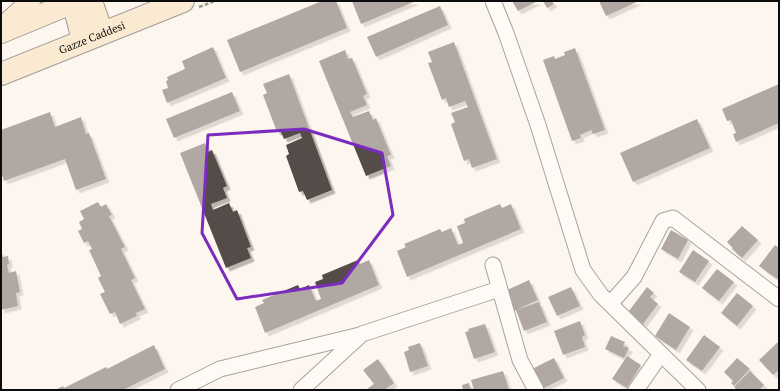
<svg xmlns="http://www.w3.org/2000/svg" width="780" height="391" font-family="'PT Serif',serif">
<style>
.building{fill:#544b4a;filter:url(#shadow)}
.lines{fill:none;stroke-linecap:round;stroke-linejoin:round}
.minor-casing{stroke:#3f3f3f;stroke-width:17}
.secondary-casing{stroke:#2e2e2e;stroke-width:24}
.path{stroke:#2e2e2e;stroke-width:2.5;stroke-dasharray:4 2;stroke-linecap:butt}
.minor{stroke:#fff;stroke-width:15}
.secondary{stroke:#f6dcb0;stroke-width:22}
.marked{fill:none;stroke:#7b2cbf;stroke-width:3;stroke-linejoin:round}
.labels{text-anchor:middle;stroke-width:4;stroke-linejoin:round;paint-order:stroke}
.street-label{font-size:11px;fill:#0c0c0c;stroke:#fff}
</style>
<defs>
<filter id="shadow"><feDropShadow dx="3.5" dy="3.5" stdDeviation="0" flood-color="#0004"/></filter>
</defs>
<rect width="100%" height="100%" fill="#fdf6ee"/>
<path class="building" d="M322,1h14l11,27 -107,44 -13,-32z
M352,1h64l-55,23z
M512,1h26l-20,10z
M543,1h9l2,3 -7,4z
M599,1h40l-33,15z
M440,6l8,19 -72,32 -9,-20z
M454,42l43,117 -25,9 -3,-9 -5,2 -13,-37 4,-2 -4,-9 17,-6 -3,-6 -16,6 -3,-9 -4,2 -14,-37 4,-1 -4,-10z
M213,47l13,31 -59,25 -5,-13 6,-2 -2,-7 2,-1 -1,-3 18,-8 -3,-8z
M575,48l30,82 -12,4 -2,-4 -11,5 1,3 -9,3 -29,-81 11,-4 1,3 10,-4 -1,-3z
M345,50l3,9 4,-1 15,36 -4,2 4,9 -17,7 3,5 16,-6 4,9 3,-2 15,37 -4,1 4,10 -25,10 -47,-115z
M289,74l43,116 -25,10 -4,-9 -4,1 -13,-36 3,-2 -3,-9 16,-7 -2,-5 -16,6 -4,-9 -3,2 -14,-37 4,-2 -4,-9z
M779,84v39l-43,19 -3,-8 3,-1 -5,-13 -4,1 -5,-12z
M232,92l8,19 -66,27 -8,-19z
M50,112l5,15 26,-10 5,17 3,-1 17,46 -30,11 -11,-31 -61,22 -3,-9v-42z
M697,119l13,29 -77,34 -13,-29z
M205,143l3,9 4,-2 15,36 -4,2 4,10 -16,6 2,6 16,-7 4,9 4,-2 14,37 -4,1 4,10 -25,10 -46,-115z
M98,202l3,5 5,-3 6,11 -3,1 16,31 -4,2 14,29 -4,2 14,29 -9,4 1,3 -17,8 -5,-12 -5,2 -10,-20 5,-2 -7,-14 3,-2 -12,-26 3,-1 -4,-8 -4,2 -6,-12 4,-2 -3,-7 5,-3 -4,-8z
M500,204l2,4 9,-4 10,25 -114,48 -10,-26 9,-4 -2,-3 36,-15 2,3 9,-4 7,17 5,-2 -6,-17 8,-3 -1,-4z
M742,226l16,14 -16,18 -10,-9 1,-1 -6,-6z
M671,230l17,10 -10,19 -17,-10z
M775,245l4,3v29l-2,2 -18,-13z
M1,250l2,7 5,-1 1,8 -2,1 2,8 7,-2 4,21 -4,1 2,13 -17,4z
M693,250l16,11 -14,21 -16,-10z
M358,260l2,4 9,-4 10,25 -114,48 -10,-26 9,-4 -2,-3 36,-15 2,4 9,-4 7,16 5,-2 -6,-17 8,-3 -1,-4z
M717,269l17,13 -15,19 -17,-13z
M529,280l9,20 -24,11 -9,-20z
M571,287l9,19 -23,10 -9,-19z
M647,287l7,6 -4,4 8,7 -15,20 -5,-4 -2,3 -10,-8z
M737,293l16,13 -16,20 -16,-13z
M539,302l8,20 -23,9 -8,-21z
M669,313l21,14 -14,23 -21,-14z
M580,321l5,14 -3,2 3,10 -22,8 -9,-24z
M485,324l10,28 -21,7 -9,-27 4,-1 -1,-2z
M704,335l16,12 -18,24 -16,-11z
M611,336l14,6 -2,4 6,2 -5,10 -19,-9z
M778,342l1,2v26l-6,5 -14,-15z
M420,343l8,23 -18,6 -6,-20 5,-2 -1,-3z
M154,345l11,24 -42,21h-68l8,-4 1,2 42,-21 1,2z
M627,356l14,9 -14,23 -15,-9z
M554,358l10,20 -22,11 -10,-20z
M737,358l13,11 -16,17 -3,-3 2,-2 -9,-9z
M378,359l16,24 -10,7h-16l-1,-1 7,-5 -11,-14z
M503,371l6,19h-35l-3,-10z
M750,371l14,14 -5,5h-22l-3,-3z
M469,383l2,7h-8l-1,-5z"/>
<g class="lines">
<g class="minor-casing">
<path id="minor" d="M493,1l13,32 32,92 45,145 18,25 97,95
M493,265l27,95 16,30
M610,304l24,-27 29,-56 10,-3 106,81
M178,390l42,-21 140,-34
M301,390l61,-56 137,-45
M636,390l25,-36"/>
</g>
<g class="secondary-casing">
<g id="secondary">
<path d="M73,1l10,39"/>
<path d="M91,1l11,32"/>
<path d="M5,26l18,-16 6,-9"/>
<path d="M1,32l75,-31"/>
<path id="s1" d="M1,74l182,-73"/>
</g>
</g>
<path class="path" d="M199,7l16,-6"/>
<use href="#minor" class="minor"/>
<use href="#secondary" class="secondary"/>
</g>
<path d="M0 0H780V391H0ZM304,129l78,24 11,62 -51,68 -105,16 -35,-66 6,-98z" fill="#fdf6ee" fill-opacity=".55" fill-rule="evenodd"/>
<path class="marked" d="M304,129l78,24 11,62 -51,68 -105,16 -35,-66 6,-98z"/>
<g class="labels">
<g class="street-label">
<text dy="4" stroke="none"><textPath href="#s1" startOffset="98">Gazze Caddesi</textPath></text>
</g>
</g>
<rect width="780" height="391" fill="none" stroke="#0c0c0c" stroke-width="4"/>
</svg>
